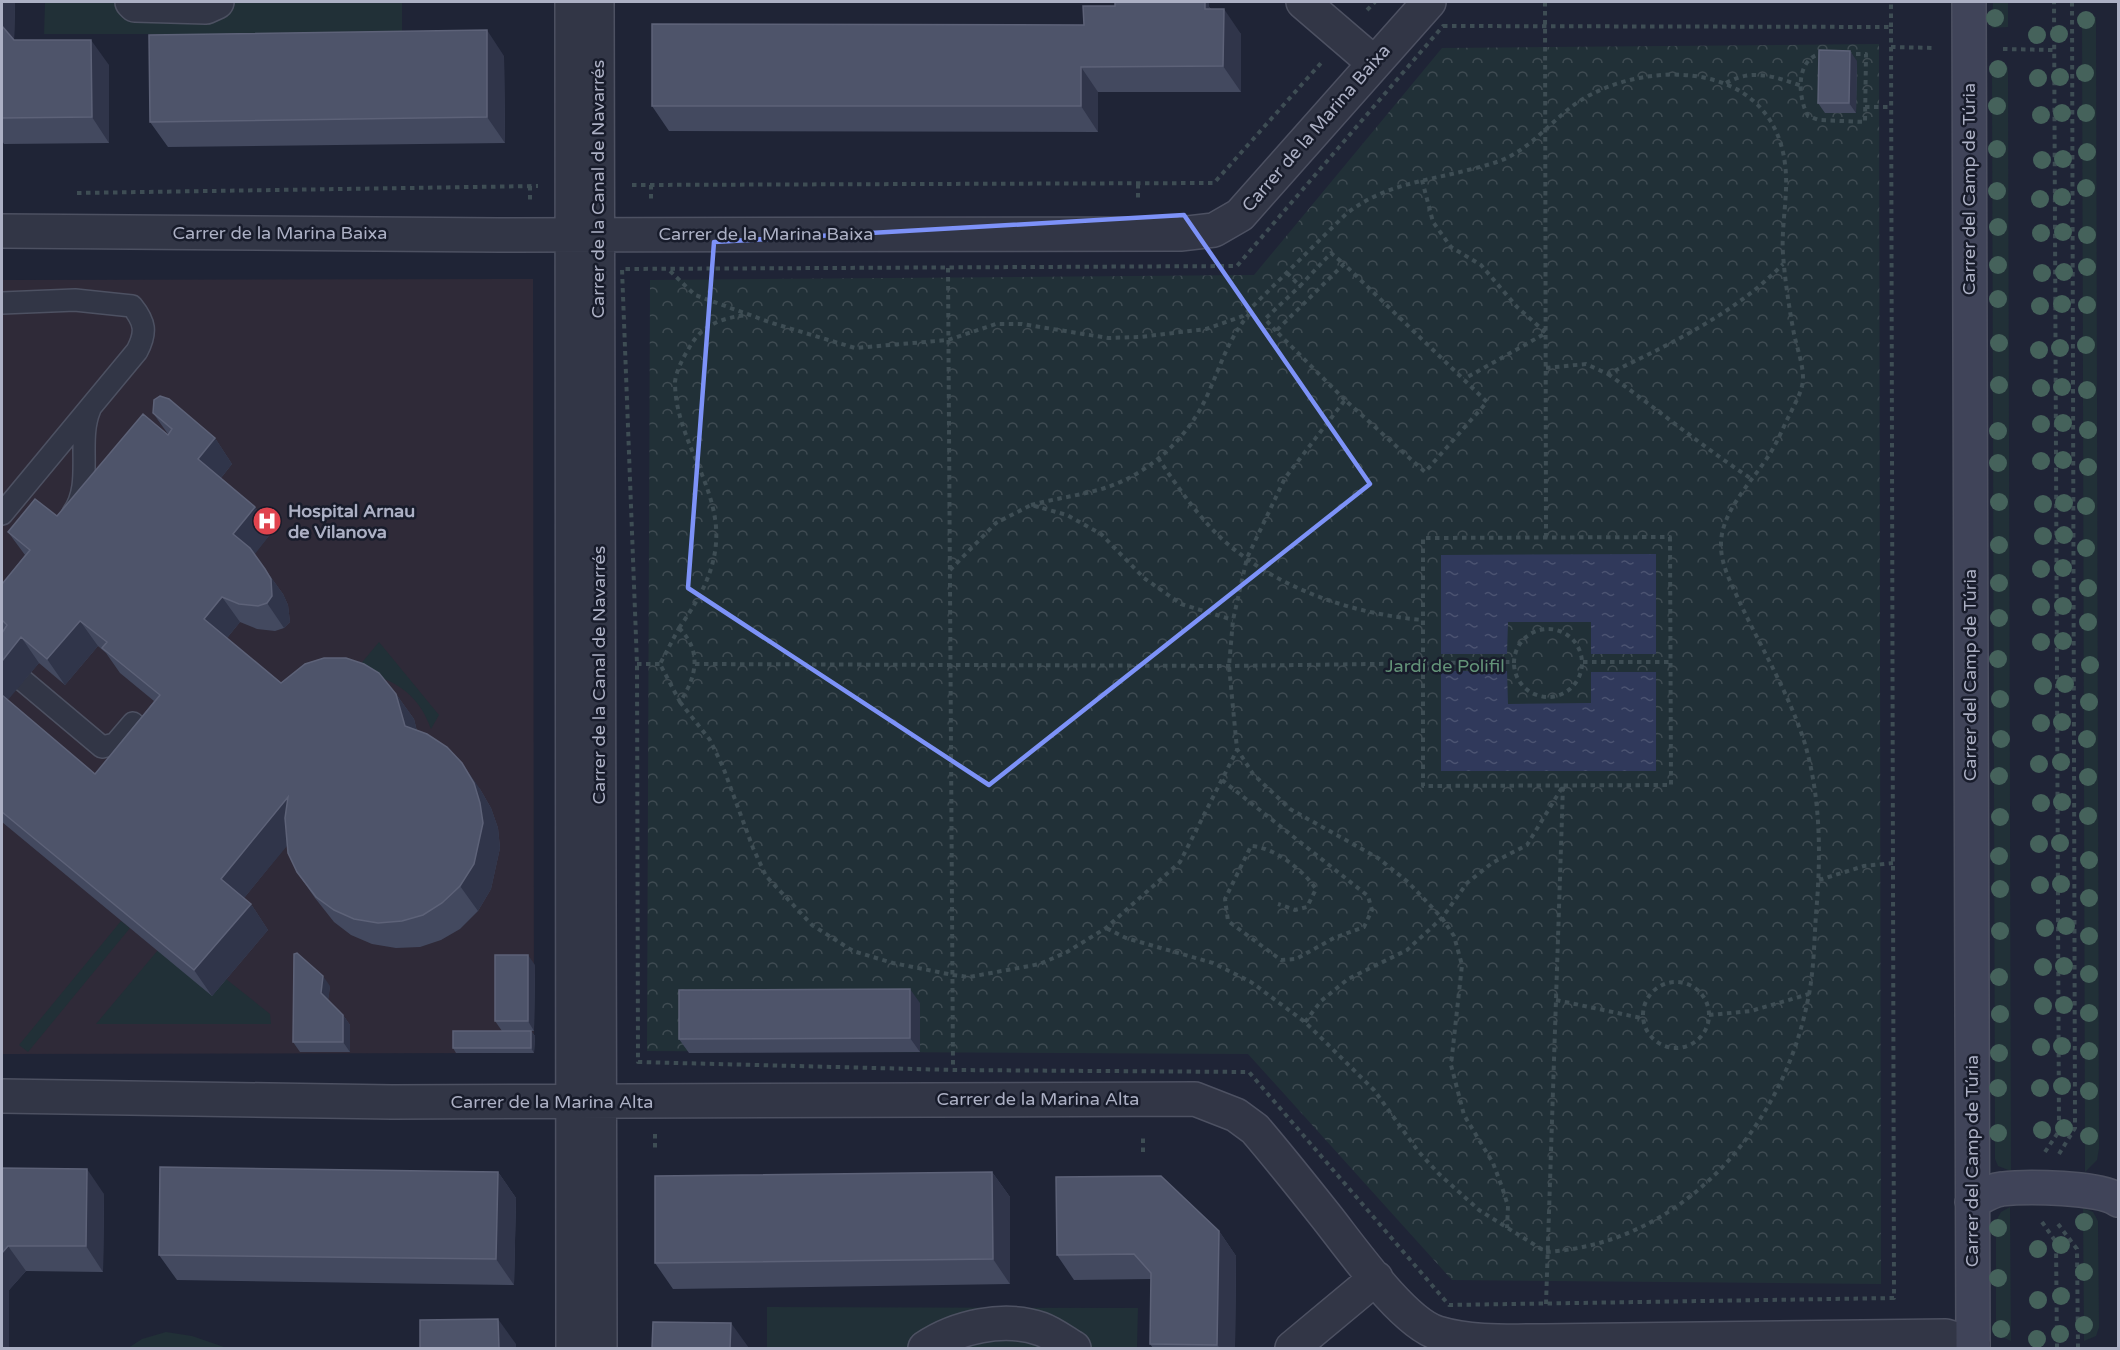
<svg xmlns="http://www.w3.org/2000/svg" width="2120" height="1350" font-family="'Varela Round',sans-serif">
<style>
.medical{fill:#2f2a38}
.green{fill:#213037}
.park{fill:url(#park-crowns)}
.water{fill:url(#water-ripples)}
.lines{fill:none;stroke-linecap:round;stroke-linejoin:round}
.lane-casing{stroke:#4d5162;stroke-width:24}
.street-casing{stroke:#4d5162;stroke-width:36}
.secondary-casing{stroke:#4d5162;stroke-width:36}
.path{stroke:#3e4d54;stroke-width:4;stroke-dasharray:4.5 4.5;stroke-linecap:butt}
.lane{stroke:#323646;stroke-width:21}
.street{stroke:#323646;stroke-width:33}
.secondary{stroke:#404459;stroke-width:33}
.tree{fill:#45625b}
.wall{fill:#43495f;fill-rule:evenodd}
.shaded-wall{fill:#30354a}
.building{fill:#4e546a;stroke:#5d6278;stroke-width:1.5}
.marked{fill:none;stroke:#7d92f8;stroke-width:4.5;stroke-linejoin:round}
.labels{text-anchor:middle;stroke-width:5;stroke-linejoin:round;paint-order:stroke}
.street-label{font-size:18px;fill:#acb0c4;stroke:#181c2b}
.poi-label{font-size:18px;font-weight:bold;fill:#acb0c4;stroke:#181c2b;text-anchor:start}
.park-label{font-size:18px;fill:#649479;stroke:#181c2b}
</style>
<defs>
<pattern id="park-crowns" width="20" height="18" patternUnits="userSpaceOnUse" patternTransform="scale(1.5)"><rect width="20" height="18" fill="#213037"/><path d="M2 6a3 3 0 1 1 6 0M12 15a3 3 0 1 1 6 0" fill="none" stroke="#3f4b52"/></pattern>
<pattern id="water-ripples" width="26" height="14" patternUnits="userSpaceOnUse" patternTransform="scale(1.5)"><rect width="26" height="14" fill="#30395b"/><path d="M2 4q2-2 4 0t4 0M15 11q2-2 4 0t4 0" fill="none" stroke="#4b5371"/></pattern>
</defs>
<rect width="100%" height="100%" fill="#1f2436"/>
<path class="medical" d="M533,279l1,774 -532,1v-774z"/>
<path class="green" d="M45,2h357v32h-358z
M1993,2h15v25l-16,1z
M2082,17h14l3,1131 -2,12 -12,12z
M2008,67l3,1104 -13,-5 -3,-7 -3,-1090z
M379,642l60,73 -8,14c-13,-37 -40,-53 -77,-57z
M121,921l9,7 -102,124 -9,-7z
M158,950l68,29 44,35 1,10h-175z
M2010,1207l1,134 -11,-5 -4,-9v-106l5,-9z
M2083,1208l10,4 5,9 1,106 -3,9 -12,5z
M767,1307l371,1 -1,40h-370z
M166,1332l26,4 35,12h-99l14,-9z"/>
<path class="park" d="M1879,44l2,1240 -429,-4 -204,-226 -601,-3 3,-771 604,-5 188,-227z"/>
<path class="water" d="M1656,554v100h-65v-32h-83l-1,32h-66v-99z
M1441,671h66l1,33 83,-1v-31h65v99h-215z"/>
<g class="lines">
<g class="lane-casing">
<path id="lane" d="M2,303l73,-3 57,6c13,16 15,26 5,45l-135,163
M73,513c21,-29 3,-72 17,-104
M2,663l100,84 13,-3 18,-21"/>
</g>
<g class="street-casing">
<path id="street" d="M132,2l3,3 71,2 11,-5
M572,2l1,1346
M597,2l3,1346
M1303,2l71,61
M2,231l496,4 682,-1 34,-4 26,-15 189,-213
M2,1096l390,6 803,-3 41,16 19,14c24,28 47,57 70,86 24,30 78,108 113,118 33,10 72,8 106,8l402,-5 27,8
M925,1348c31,-21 79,-32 116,-19 11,4 23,13 33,19
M1292,1348l84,-70"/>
</g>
<g class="secondary-casing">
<path id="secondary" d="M1969,2l4,1346
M1972,1202c10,-5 19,-12 30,-13 24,-3 99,-2 116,11"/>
</g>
<path class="path" d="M1545,2l1,536
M1367,10l8,-8
M1443,26l448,1 3,1271 -445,7 -200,-233 -295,-2 -316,-8 -1,-398 -15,-395 615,-3z
M1891,27v-25
M1891,47l44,1
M2003,49l50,1
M1820,54h46l-1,68 -46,-2 -11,-4c-10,-18 -13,-56 12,-62z
M1726,83c27,-15 49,-6 76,3
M1865,107h26
M1422,180l11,42 18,25 30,18 36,42 29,26 -82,46
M1138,184v16
M632,185l582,-2 107,-120
M651,185v15
M530,186v14
M77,193l461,-7
M948,268l5,797
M670,271l25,24 77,28 83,25 93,-8 48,-16h26l86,14 32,-1 66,-8 37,-13 103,-102c38,-30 81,-33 126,-45 15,-4 29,-7 42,-15 29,-17 47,-45 78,-60 71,-36 181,-27 193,70 4,29 -4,60 -2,90 2,27 6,53 11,80 3,14 9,30 9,44 0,12 -7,23 -12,34 -7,13 -12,27 -20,40 -17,28 -51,59 -50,94 0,20 12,41 20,59 22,46 49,91 64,139 16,55 16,114 11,170 -2,30 -2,60 -9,90 -26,126 -126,240 -261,248l-67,-42 -41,-37 -20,-22 -44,-61 -69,-68 -54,-40 -38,-19 -87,-25 -20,-10
M1287,273l13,13 31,-33 13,11
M1276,331l-11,-12 35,-33
M1546,368l40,-4 22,10c62,-30 127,-60 175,-110
M1608,374c49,35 95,73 145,106
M1345,400l-69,-69 68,-67 143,138 -62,70 -80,-72 -60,78 -38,80 -14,62 -4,46 8,83 16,25 37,35 88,49 30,24 34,36 12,18 8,29 -11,100 13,50 29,48 9,24 6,19 -1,22
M1158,458c19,28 39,57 63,80 54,50 131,76 202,82
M1031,505c22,-6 45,-9 67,-15 48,-13 89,-50 109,-94 14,-31 20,-55 42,-82
M1670,537l1,248 -248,1v-248z
M950,570l46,-47 35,-18 36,10 34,19 43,44 37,26 52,16
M679,628c21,-30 40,-62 37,-101 -4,-50 -41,-93 -41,-145 1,-11 8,-24 14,-34 13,-24 35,-31 60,-33
M679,628c23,23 18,48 1,74l-20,-38z
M1514 663a34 34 0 1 1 68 0a34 34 0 1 1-68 0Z
M1583,662h88
M637,664h23
M695,664l534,2 284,-4
M680,702l30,38 13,27 30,81 13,28 46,49 41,26 40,12 60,12 16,2 71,-13 27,-12 39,-24 74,-66 57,-112
M1222,780l146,116 4,14 -8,17 -30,11 -38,21 -15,1 -53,-39 -3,-22 26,-53c23,1 52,24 65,43l-9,18 -12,3 -17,-6
M1819,880l45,-14 29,-3
M1643 1015a33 33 0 1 1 66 0a33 33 0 1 1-66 0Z
M1556,1000l85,18
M1709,1015l42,-4 58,-17
M1305,1022l16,-21 27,-22 59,-29 35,-32 25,-35 25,-20 35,-18 36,-59
M655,1134v17
M1143,1152v-17
M2045,1152l14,-21 -5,-1129
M2059,1154l16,-26 -3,-1126
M2042,1222l14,20 1,106
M2058,1224l19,25 1,99
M1546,1304l17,-518"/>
<use href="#lane" class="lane"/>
<use href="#street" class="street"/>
<use href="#secondary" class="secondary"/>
</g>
<g class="tree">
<circle cx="1995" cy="18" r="9"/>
<circle cx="2086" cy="20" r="9"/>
<circle cx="2059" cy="34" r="9"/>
<circle cx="2037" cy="35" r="9"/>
<circle cx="1998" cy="69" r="9"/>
<circle cx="2085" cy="73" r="9"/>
<circle cx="2060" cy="77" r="9"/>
<circle cx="2038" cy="78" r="9"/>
<circle cx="1997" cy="106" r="9"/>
<circle cx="2062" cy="113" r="9"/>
<circle cx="2086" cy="113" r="9"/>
<circle cx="2041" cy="115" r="9"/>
<circle cx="1997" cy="149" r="9"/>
<circle cx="2087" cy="152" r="9"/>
<circle cx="2063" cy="159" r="9"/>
<circle cx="2042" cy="160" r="9"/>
<circle cx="2086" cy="188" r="9"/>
<circle cx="1997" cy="191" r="9"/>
<circle cx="2062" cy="197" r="9"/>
<circle cx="2040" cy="199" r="9"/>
<circle cx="1998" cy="227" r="9"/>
<circle cx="2063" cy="232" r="9"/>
<circle cx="2041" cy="233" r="9"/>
<circle cx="2087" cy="235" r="9"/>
<circle cx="1998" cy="265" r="9"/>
<circle cx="2087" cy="267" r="9"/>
<circle cx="2064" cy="272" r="9"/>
<circle cx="2042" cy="273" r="9"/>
<circle cx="1998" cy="299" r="9"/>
<circle cx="2062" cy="304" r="9"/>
<circle cx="2087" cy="305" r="9"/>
<circle cx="2040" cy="306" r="9"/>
<circle cx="1999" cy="343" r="9"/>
<circle cx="2086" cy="345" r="9"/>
<circle cx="2060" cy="348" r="9"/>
<circle cx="2039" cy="350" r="9"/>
<circle cx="1999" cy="385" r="9"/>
<circle cx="2062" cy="387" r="9"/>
<circle cx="2041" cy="388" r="9"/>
<circle cx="2087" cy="390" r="9"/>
<circle cx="2063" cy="423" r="9"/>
<circle cx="2041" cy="424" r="9"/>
<circle cx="2088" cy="430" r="9"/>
<circle cx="1998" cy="431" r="9"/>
<circle cx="2063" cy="460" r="9"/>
<circle cx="2041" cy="461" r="9"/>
<circle cx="1998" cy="463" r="9"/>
<circle cx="2088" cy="467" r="9"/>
<circle cx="1999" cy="502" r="9"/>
<circle cx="2064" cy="503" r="9"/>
<circle cx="2043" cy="504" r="9"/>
<circle cx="2086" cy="506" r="9"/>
<circle cx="2064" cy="535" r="9"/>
<circle cx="2043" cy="536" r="9"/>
<circle cx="1999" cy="545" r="9"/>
<circle cx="2086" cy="548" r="9"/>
<circle cx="2063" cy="568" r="9"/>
<circle cx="2041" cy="569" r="9"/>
<circle cx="1999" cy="583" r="9"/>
<circle cx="2088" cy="588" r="9"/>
<circle cx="2063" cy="606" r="9"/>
<circle cx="2041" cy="607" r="9"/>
<circle cx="1999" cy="618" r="9"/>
<circle cx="2088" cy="622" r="9"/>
<circle cx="2063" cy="641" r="9"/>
<circle cx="2041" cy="642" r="9"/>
<circle cx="1998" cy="659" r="9"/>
<circle cx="2090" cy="665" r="9"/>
<circle cx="2065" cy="684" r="9"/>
<circle cx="2043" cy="686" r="9"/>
<circle cx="2000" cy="699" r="9"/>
<circle cx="2089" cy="702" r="9"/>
<circle cx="2062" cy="722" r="9"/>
<circle cx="2041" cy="723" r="9"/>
<circle cx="2001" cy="739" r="9"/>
<circle cx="2087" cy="739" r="9"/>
<circle cx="2061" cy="762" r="9"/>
<circle cx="2039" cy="764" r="9"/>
<circle cx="1999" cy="776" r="9"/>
<circle cx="2088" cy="777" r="9"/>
<circle cx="2062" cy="802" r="9"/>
<circle cx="2041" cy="803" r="9"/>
<circle cx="2088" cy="816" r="9"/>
<circle cx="2000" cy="817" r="9"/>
<circle cx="2060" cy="843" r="9"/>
<circle cx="2039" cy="844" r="9"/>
<circle cx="1999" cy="856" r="9"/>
<circle cx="2089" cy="860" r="9"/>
<circle cx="2061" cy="884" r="9"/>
<circle cx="2040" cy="885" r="9"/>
<circle cx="2000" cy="889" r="9"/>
<circle cx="2089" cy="898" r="9"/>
<circle cx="2066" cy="926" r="9"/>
<circle cx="2045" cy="928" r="9"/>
<circle cx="2000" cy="931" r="9"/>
<circle cx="2089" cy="936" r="9"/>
<circle cx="2064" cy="966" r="9"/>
<circle cx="2043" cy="967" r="9"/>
<circle cx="2089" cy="974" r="9"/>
<circle cx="1999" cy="977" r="9"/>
<circle cx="2064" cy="1005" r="9"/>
<circle cx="2043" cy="1006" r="9"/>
<circle cx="2089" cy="1013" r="9"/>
<circle cx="2000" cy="1014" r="9"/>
<circle cx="2062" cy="1046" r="9"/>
<circle cx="2041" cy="1047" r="9"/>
<circle cx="2089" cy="1051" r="9"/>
<circle cx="1999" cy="1053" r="9"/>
<circle cx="2062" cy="1086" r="9"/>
<circle cx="1998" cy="1088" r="9"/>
<circle cx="2040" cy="1088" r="9"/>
<circle cx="2089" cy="1091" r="9"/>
<circle cx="2064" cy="1128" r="9"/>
<circle cx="2042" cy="1130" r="9"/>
<circle cx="1998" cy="1133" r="9"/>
<circle cx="2089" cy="1136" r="9"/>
<circle cx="2084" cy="1222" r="9"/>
<circle cx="1998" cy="1228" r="9"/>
<circle cx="2061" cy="1245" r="9"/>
<circle cx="2038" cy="1249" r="9"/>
<circle cx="2084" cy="1272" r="9"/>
<circle cx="1998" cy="1278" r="9"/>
<circle cx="2061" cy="1296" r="9"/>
<circle cx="2038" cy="1300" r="9"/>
<circle cx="2084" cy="1325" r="9"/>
<circle cx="2001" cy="1329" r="9"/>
<circle cx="2060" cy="1334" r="9"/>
<circle cx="2037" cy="1339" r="9"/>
</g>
<path class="wall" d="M2,2h13l-1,38 95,25v78l-105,1 -2,-3z
M1209,7l32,27v58h-143v40l-429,-1 -17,-25 432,-81z
M504,56l1,87 -337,4 -18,-25z
M1857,61l-1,52h-31l-7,-10z
M153,413l62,25 17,26 -11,14 34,29 17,25 -18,22 29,40 5,11 2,17 -6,6 -9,3 -18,-2 -17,-7 -13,16 54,45 115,11 18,25 3,12 63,58 11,19 7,20 2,20 -9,41 -13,22 -18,18 -19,11 -21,7 -24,1 -24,-4 -21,-9 -17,-13 -19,-24 -18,-26 -10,-27 -43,53 7,6 17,26 -56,66 -210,-174v-189l1,-2 -1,-1v-46l23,-29 -17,-23 49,-16 111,-81v-1zM98,646l8,7 14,20 34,28 -59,73 -88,-74 32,-37 26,22z
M535,965l-1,66h-3l4,5 -1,17h-78l-3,-5 49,-17 -7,-10z
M330,986l-2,14 15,15 7,10v27h-50l-7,-10z
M920,1003v49l-231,1 -10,-14z
M2,1168l102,26 -1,78 -77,-1 -17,19z
M498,1172l18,26 -2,87 -337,-5 -18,-25z
M992,1172l18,25v87l-337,5 -18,-26z
M1219,1231l17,25 -1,92h-82l-3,-4 1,-65 -77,1 -17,-25z"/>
<path class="shaded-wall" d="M2,2h13l-1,44 -12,-18z
M1191,2h18v5l14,20z
M1224,9l17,25v58l-18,-26z
M487,30l17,26 1,87 -18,-26z
M91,40l18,25v78l-17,-26z
M1850,51l7,10 -1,52 -7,-10z
M1081,67l17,25v40l-17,-26z
M215,438l17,26 -16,20 -18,-25z
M255,507l17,25 -21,27 -18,-25z
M265,569l18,25 5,11 2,17 -6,6 -17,-25z
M222,597l18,25 -18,22 -18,-25z
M80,621l18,25 -33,39 -18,-26z
M21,637l18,26 -37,44v-46z
M396,694l18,25 8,33 -17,-26z
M462,763l18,26 11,19 7,20 2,20 -9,41 -13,22 -18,-25z
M288,797l18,26 -67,81 -18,-25z
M251,904l17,26 -56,66 -18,-26z
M528,955l7,10 -1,66 -6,-10z
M323,976l7,10 -2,17 -7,-10z
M910,989l10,14v49l-10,-14z
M343,1015l7,10v27l-7,-10z
M531,1031l4,5 -1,17 -3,-5z
M87,1169l17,25 -1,78 -17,-26z
M498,1172l18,26 -2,87 -18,-26z
M992,1172l18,25v87l-17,-25z
M1219,1231l17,25 -1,92h-15l-3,-3z
M8,1246l18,25 -17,19v58h-7v-95z
M498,1319l18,25v4h-17z
M731,1323l18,25h-19z"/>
<path class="building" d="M1115,2h90v7h19l-1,57 -142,1v39h-429v-82l432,1 -1,-19h32z
M2,26l12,14h77l1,77 -90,1z
M487,30v87l-337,5 -1,-87z
M1819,50l31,1 -1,52h-31z
M160,396l9,3 46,39 -17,21 57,48 -22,27 17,14 15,21 6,10 1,17 -5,7 -9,3 -19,-2 -17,-7 -18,22 77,64 24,-19 19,-6h22l18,6 15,9 17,21 9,32 22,8 20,13 15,16 12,20 6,20 3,20 -9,41 -14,22 -18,17 -19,12 -21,6 -24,2 -24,-4 -20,-9 -18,-13 -19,-25 -9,-19 -3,-35 3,-21 -67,82 30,25 -57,66 -192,-158v-117l93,79 65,-79 -58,-47 5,-6 -27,-21 -33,38 -26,-22 -19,24v-28l5,-8 -5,-5v-36l28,-34 -22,-18 27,-33 22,17 86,-102 25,21 4,-6 -19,-16 1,-13z
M297,953l26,23 -2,17 22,22v27h-50l1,-88z
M495,955h33v66h-33z
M910,989v49l-231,1v-49z
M453,1031h78v17h-78z
M160,1167l338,5 -2,87 -337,-4z
M2,1168l85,1 -1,77h-78l-6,7z
M992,1172l1,87 -338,4v-87z
M1161,1176l58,55 -2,114 -67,-1 1,-71 -17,-19 -77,1 -1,-78z
M498,1319l1,29h-79v-28z
M653,1322l78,1 -1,25h-78z"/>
<path class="marked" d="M1184,215l186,269 -381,301 -301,-197 26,-346z"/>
<defs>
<g id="hospital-disc" transform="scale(1.5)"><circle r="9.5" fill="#e0444e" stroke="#181c2b"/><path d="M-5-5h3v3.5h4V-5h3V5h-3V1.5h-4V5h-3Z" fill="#fff"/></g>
</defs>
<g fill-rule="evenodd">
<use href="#hospital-disc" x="267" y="521"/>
</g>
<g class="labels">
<g class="street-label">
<text transform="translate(1316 128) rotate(-49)" y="6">Carrer de la Marina Baixa</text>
<text transform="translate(598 189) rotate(-90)" y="6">Carrer de la Canal de Navarrés</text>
<text transform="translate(1969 189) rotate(-90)" y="6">Carrer del Camp de Túria</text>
<text x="280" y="239">Carrer de la Marina Baixa</text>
<text x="766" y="240">Carrer de la Marina Baixa</text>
<text transform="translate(599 675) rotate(-90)" y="6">Carrer de la Canal de Navarrés</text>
<text transform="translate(1970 675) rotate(-90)" y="6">Carrer del Camp de Túria</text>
<text x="1038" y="1105">Carrer de la Marina Alta</text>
<text x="552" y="1108">Carrer de la Marina Alta</text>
<text transform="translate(1972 1161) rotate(-90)" y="6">Carrer del Camp de Túria</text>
</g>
<g class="poi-label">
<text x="288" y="517">Hospital Arnau<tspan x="288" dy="21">de Vilanova</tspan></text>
</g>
<g class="park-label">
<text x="1445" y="672">Jardí de Polifil</text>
</g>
</g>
<rect width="2120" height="1350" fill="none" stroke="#acb0c4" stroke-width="6"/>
</svg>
